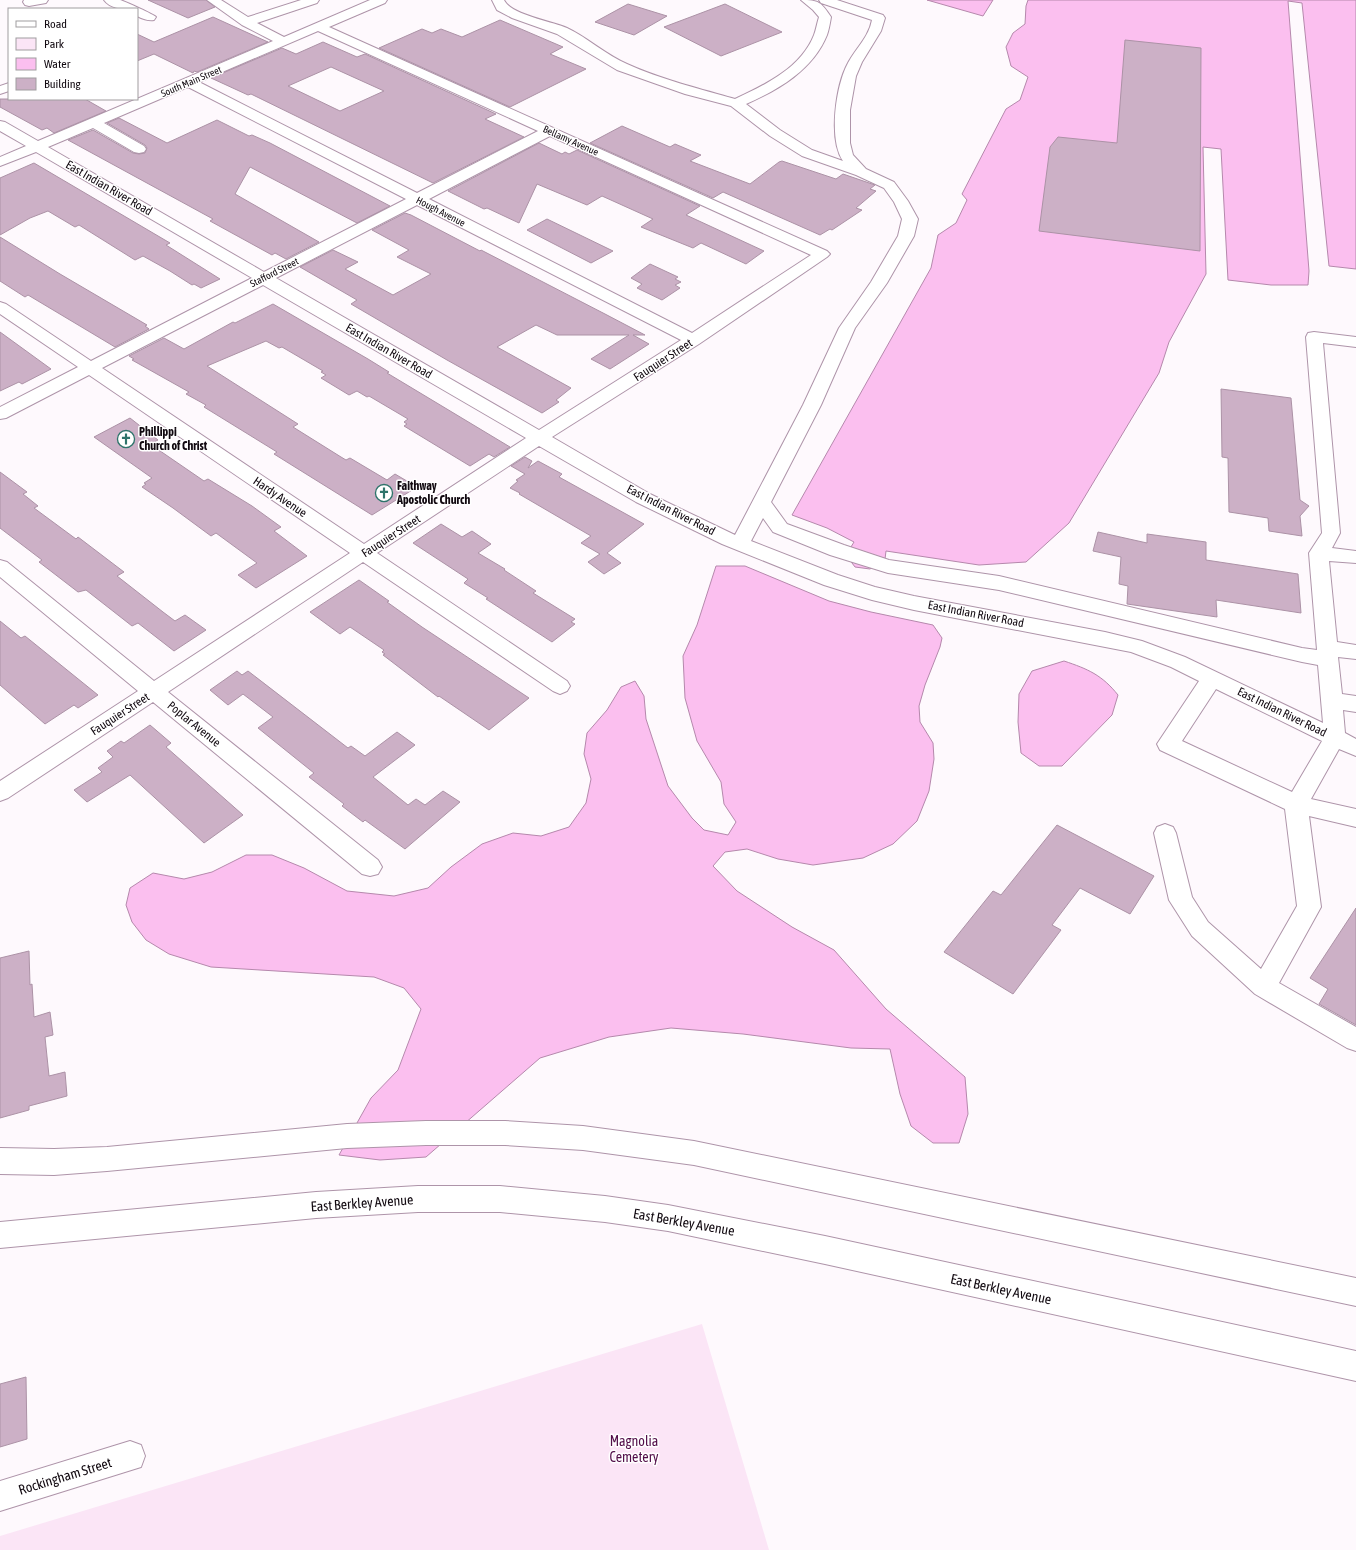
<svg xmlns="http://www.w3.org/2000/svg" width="1356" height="1550" font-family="'Asap Condensed',sans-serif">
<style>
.green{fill:#fbe5f6}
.water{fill:#fbbfef;stroke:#b588ac}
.building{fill:#ccb0c6;stroke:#ac92a6;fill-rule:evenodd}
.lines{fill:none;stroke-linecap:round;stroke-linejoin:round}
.minor-casing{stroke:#ae94a9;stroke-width:2}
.major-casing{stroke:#ae94a9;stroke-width:2}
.minor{fill:#fff;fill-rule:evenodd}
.major{fill:#fff;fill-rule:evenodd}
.labels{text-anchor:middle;stroke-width:3;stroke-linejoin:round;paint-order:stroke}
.far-street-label{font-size:10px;fill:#110910;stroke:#fff}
.street-label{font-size:12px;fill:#110910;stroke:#fff}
.poi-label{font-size:12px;font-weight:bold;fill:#110910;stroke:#fff;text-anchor:start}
.near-street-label{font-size:14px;fill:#110910;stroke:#fff}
.near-park-label{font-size:14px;fill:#520e49;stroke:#fff}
</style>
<rect width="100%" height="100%" fill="#fef9fd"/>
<path class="green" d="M702,1324l67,226h-769v-14z"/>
<path class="water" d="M927,0h66l-10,16z
M1028,0h328v269l-27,-3 -27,-263 -14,-2 21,270 -1,14h-37l-43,-5 -7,-131 -18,-2 3,127 -37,68 -10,31 -90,150 -43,39 -47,3 -93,-14 -1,8 -15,10 -15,-2 -9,-12 8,-13 -27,-14 -35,-13 139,-247 7,-33 18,-12 11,-23 -5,-6 44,-85 14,-9 8,-23 -17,-11 -5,-19 7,-14 12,-9 1,-18z
M716,566h29l84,35 42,11 62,13 9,13 -2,9 -15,38 -6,21 1,16 13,21 1,16 -5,32 -12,30 -24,23 -30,14 -50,7 -35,-6 -31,-10 -22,3 -12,14 24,25 55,36 42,23 52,59 79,68 3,37 -9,29h-26l-22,-17 -11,-32 -10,-45 -39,-1 -108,-14 -72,-6 -62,9 -69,21 -114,99 -46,3 -41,-5 32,-57 27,-28 23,-61 -17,-21 -30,-11 -163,-10 -42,-13 -23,-14 -14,-18 -6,-17 4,-17 23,-15 31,6 28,-7 34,-17h26l32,13 43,23 47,5 34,-8 23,-21 31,-23 31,-11 28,3 28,-9 17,-24 5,-24 -7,-25 3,-21 20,-23 14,-23 14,-6 9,15 2,23 22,67 24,32 12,12 24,5 8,-13 -12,-18 -3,-22 -24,-41 -12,-43 -2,-42 14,-31z
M1064,661c24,8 38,14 54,34l-6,20 -50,51h-23l-18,-13 -3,-31 1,-28 13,-23z"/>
<path class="building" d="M148,0h58l9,7 -27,11z
M628,4l39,12 -33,19 -39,-13z
M725,4l57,28 -61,24 -57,-29z
M213,17l55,25 -71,30 -3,-1 -1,2 -39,-19 -17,7v-27l17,8z
M500,20l63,27 -13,7 36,15 -76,38 -131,-59 43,-19 10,4 9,-4 21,8z
M1125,40l76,8 -1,203 -161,-20 11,-84 8,-10 59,6z
M323,42l34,15 8,-3 131,60 -11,5 39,18 -91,46 -182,-89 -3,1 -37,-17 71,-30 14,6zM331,67l53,24 -44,20 -52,-25z
M0,99h85l21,12 -52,22 -7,-5 -5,2 -42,-23z
M119,118l48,25 50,-23 32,16 3,-1 18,8 120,63 -33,17 -107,-56 -15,27 84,48 -33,17 -11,-6 -3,2 -62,-34 3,-2 -145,-79 25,-10 40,23 6,1 6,-1 2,-5 -2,-3 -38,-22z
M622,126l48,21 5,-3 26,11 -11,6 60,23 29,-22 3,-1 54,18 7,-5 32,11 -5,4 6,2 -20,17 6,2 -30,20 -2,-1 -10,6 -97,-43 -10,6 -123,-55z
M539,143l23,11 3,-2 4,2 8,-4 123,56 -14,9 78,36 -18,13 -45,-21 -8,5 -52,-21 12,-8 -51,-23 -15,9 -50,-21 -18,39 -32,-15 -3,1 -36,-18z
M34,163l136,80 -4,2 54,34 -19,9 -7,-4 -2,1 -22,-14 -27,-15 -8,4 -56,-35 -4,2 -27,-16 -18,7 -30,17v-57z
M405,213l6,2 69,36 1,-1 124,64 40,21h-12l16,9 -39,25 -19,-10 38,-24h-72l-21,-10 -39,22 74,41 -15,12 3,2 -17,11 -95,-53 -96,-56 6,-4 -57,-33 33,-17 25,12 -13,7 48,26 38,-21 -34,-17 12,-7 -37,-20z
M547,219l66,32 -22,12 -64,-33z
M0,237l60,37 87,51 -2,1 4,3 -34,18 -87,-52 -3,2 -25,-16z
M650,264l28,13 -3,2 6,3 -6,3 5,3 -18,12 -25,-12 5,-4 -11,-6z
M273,304l95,55 21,13 -2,1 123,74 -16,10 -5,-3 -19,12 -66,-40 3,-2 -3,-2 4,-3 -39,-23 -2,1 -10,-6 -8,4 -28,-17 5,-3 -5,-3 2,-1 -41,-24 -3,1 -13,-7 -59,25 91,58 -5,3 48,30 5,3 4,-2 37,22 8,-6 22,13 -45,28 -98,-61 3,-2 -73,-45 2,-2 -20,-11 3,-2 -57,-32 2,-1 -5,-3 35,-18 20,11 49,-27 2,1z
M0,332l51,37 -29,15 -3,-2 -19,9z
M1221,389l70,9 9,102 9,6 -9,10 2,20 -33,-5 -1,-13 -39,-6 -1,-54 -6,-1z
M130,418l28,22 -8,4 54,37 4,-2 44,27 29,21 -7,4 33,25 -51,32 -18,-13 19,-12 -41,-30 -5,3 -38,-28 -31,-21 4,-3 -2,-1 8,-5 -58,-41z
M525,457l7,4 -4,7 10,-7 24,13 -3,3 85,47 -37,29 14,10 -17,11 -16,-12 12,-8 -19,-11 10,-7 -72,-42 1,-1 -10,-5 8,-7 -2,-1 9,-6 -14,-8z
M0,472l27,20 -4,2 15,12 -4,2 42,31 2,-2 46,35 -7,4 46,36 12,9 10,-6 21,15 -32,21 -36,-28 -6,3 -46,-36 -8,2 -39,-30 3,-2 -42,-32z
M441,524l21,13 10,-6 19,13 -13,9 27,16 -1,1 32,21 -3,2 42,26 -4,3 4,2 -23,18 -66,-43 2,-1 -24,-15 4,-4 -55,-36z
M1098,532l49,11v-9l59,8v18l92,14 3,39 -85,-13 1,17 -90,-13 1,-18 -9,-2 2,-27 -28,-6z
M359,580l30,21 -2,1 35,25 107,71 -40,32 -50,-34 -1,1 -55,-42 2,-1 -3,-2 2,-2 -34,-23 -10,7 -30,-22z
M0,621l21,17 4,-2 73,59 -20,13 -4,-3 -29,19 -45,-39z
M237,671l5,4 6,-4 100,77 3,-2 14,10 32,-24 18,13 -42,32 35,28 8,-6 9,6 18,-14 17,11 -55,47 -40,-29 -2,2 -21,-16 2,-2 -35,-27 5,-4 -56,-45 15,-11 -30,-23 -15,11 -18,-15z
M150,725l21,18 -5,4 77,68 -39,28 -74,-68 -43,27 -13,-12 28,-18 -4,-4 15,-11 -6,-6 14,-10 3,2z
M1057,825l97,51 -24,38 -50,-26 -28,37 9,5 -48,64 -69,-42 49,-61 8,4z
M1356,908v117l-37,-21 9,-15 -18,-11z
M29,951l1,34 2,-1 2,33 16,-5 3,23 -8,2 4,39 16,-4 2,24 -38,10v4l-29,8v-160z
M26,1377l1,62 -27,8v-63z"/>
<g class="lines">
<g class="minor-casing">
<path id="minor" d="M24,0h24l-2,3 -17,3 -4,-1 -2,-3z
M104,0c5,0 11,0 16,0 4,1 35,15 36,17l-2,3c-6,1 -11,-1 -17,-4v-7c-11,0 -26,1 -33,-9z
M207,0h14l27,17 53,-17h18l-2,3 -60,20 27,14 86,-37h17l-2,3 -56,24 498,224 3,3 -3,3 -128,87 -147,93 98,57 85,41 68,-130 36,-77 32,-46 27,-46 4,-17 -8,-17 -10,-14 -28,-13 -54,-19 -32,-20 -39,-30 -46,-12 -68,-24 -60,-36 -45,-16 -15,-8 -5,-10h12c7,15 48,21 63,28 21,10 39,27 60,36 33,15 73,25 108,35 30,-14 66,-31 79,-64 2,-5 3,-12 5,-18l-6,-7 -12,-10c18,0 20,2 30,17 -1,6 -2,12 -4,18 -14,35 -49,55 -81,69l34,26 32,20 31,11c-15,-22 -7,-76 5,-98 8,-15 21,-26 24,-43l-51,-17 -2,-3h18l46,15 2,3 -4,13 -19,31 -6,14 -6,34v33l3,12 13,14 28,13 14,19 10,18 -4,17 -27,47 -32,45 -34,77 -50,97 16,22 57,21 45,15 110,16 303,72 15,2 -8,-97 13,-20 -16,-196 2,-4 6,-1 42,5v10l-33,-4 17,190 -8,15 24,3v12l-27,-2 8,81 19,3v14l-18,-2 4,37 14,2v16l-13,-2 2,23 11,6v17l-17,-7 -28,50 45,10v18l-47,-11 12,91 -42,76 77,44v24l-9,-3 -92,-54 -63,-58 -23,-36 -15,-67 3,-6 8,-3 8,3 3,6 16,64 16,25 53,47 36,-63 -12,-97 -125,-59 -3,-6 42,-63 -28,-14 -40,-15 -217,-42 -42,-10 -48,-15 -102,-41 -86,-42 -97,-56 -162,107 190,128 3,5 -3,5 -7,3 -7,-3 -190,-129 -195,130 210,168 4,7 -4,7 -8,2 -8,-2 -209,-172 -145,96 -8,3v-20l138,-90 -138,-114v-17l7,2 147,119 196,-128 -261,-178 -83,43 -6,1v-12l78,-40 -78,-53v-12l6,2 85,57 161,-83 -216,-126 -36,14v-9l26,-11 -26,-15v-10l5,1 33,19 235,-100 -31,-16zM318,31l220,100 -121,62 -218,-111zM188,87l218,112 -142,73 -216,-125 45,-19 41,24 5,1 5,-1 2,-3 -2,-3 -40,-23zM550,136l261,119 -119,78 -263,-134zM417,205l264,135 -142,90 -263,-152zM263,285l263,153 -162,106 -262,-176zM763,518l10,14 57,23 58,18 111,17 303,72 16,3 5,58 -138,-66 -43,-16 -37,-9 -191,-36 -39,-9 -37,-12 -87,-34zM1216,689l106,52 -30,51 -110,-51z
M9,83v8l-9,3v-8z
M130,1441l11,4 4,11 -4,11 -141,44v-30z"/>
</g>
<g class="major-casing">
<path id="major" d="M426,1121h79l78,5 111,15 662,137v28l-662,-141 -111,-15 -78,-5h-79l-79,3 -240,23 -53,4 -54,-1v-26l54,1 53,-2 240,-23z
M418,1186h82l105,10 63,9 157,31 531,115v30l-531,-117 -157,-33 -63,-9 -105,-10h-82l-102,6 -316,30v-26l316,-30z"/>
</g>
<use href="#minor" class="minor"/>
<use href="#major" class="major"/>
</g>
<defs>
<g id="church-ring" transform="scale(0.9)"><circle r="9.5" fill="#fff" stroke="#2e746b" stroke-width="1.5"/><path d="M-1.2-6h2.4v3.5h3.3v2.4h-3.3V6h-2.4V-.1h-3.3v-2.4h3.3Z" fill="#2e746b"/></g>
</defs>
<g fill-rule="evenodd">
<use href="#church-ring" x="126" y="439"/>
<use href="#church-ring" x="384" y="493"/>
</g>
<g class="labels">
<g class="far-street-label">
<text transform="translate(191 81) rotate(-23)" y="4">South Main Street</text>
<text transform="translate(571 140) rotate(24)" y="4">Bellamy Avenue</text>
<text transform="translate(441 211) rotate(27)" y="4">Hough Avenue</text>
<text transform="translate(274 272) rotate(-27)" y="4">Stafford Street</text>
</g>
<g class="street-label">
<text transform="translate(109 188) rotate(30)" y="4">East Indian River Road</text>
<text transform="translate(389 351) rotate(30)" y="4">East Indian River Road</text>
<text transform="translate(663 360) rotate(-33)" y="4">Fauquier Street</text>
<text transform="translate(280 497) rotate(34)" y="4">Hardy Avenue</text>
<text transform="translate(671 510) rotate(27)" y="4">East Indian River Road</text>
<text transform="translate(391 536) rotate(-33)" y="4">Fauquier Street</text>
<text transform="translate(976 614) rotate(11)" y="4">East Indian River Road</text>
<text transform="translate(1282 712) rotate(26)" y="4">East Indian River Road</text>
<text transform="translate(120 714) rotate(-33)" y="4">Fauquier Street</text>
<text transform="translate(194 724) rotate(39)" y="4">Poplar Avenue</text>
</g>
<g class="poi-label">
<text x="139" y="436">Phillippi<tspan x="139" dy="14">Church of Christ</tspan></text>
<text x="397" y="490">Faithway<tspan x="397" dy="14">Apostolic Church</tspan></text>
</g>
<g class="near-street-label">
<text transform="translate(362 1203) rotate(-4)" y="5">East Berkley Avenue</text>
<text transform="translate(684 1222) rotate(10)" y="5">East Berkley Avenue</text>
<text transform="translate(1001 1289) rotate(12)" y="5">East Berkley Avenue</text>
<text transform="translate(65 1476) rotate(-17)" y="5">Rockingham Street</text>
</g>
<g class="near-park-label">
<text x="634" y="1446">Magnolia<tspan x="634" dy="16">Cemetery</tspan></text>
</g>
</g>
<rect x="8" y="8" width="130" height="92" fill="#ffffff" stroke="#a09d9f"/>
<rect x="16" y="21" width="20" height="6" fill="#ffffff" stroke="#a09d9f"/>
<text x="44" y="28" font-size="12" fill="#110910">Road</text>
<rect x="16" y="38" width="20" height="12" fill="#fbe5f6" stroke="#a09d9f"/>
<text x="44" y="48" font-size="12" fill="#110910">Park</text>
<rect x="16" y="58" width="20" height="12" fill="#fbbfef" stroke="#a09d9f"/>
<text x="44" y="68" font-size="12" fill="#110910">Water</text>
<rect x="16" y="78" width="20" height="12" fill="#ccb0c6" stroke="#a09d9f"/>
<text x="44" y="88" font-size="12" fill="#110910">Building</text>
</svg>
